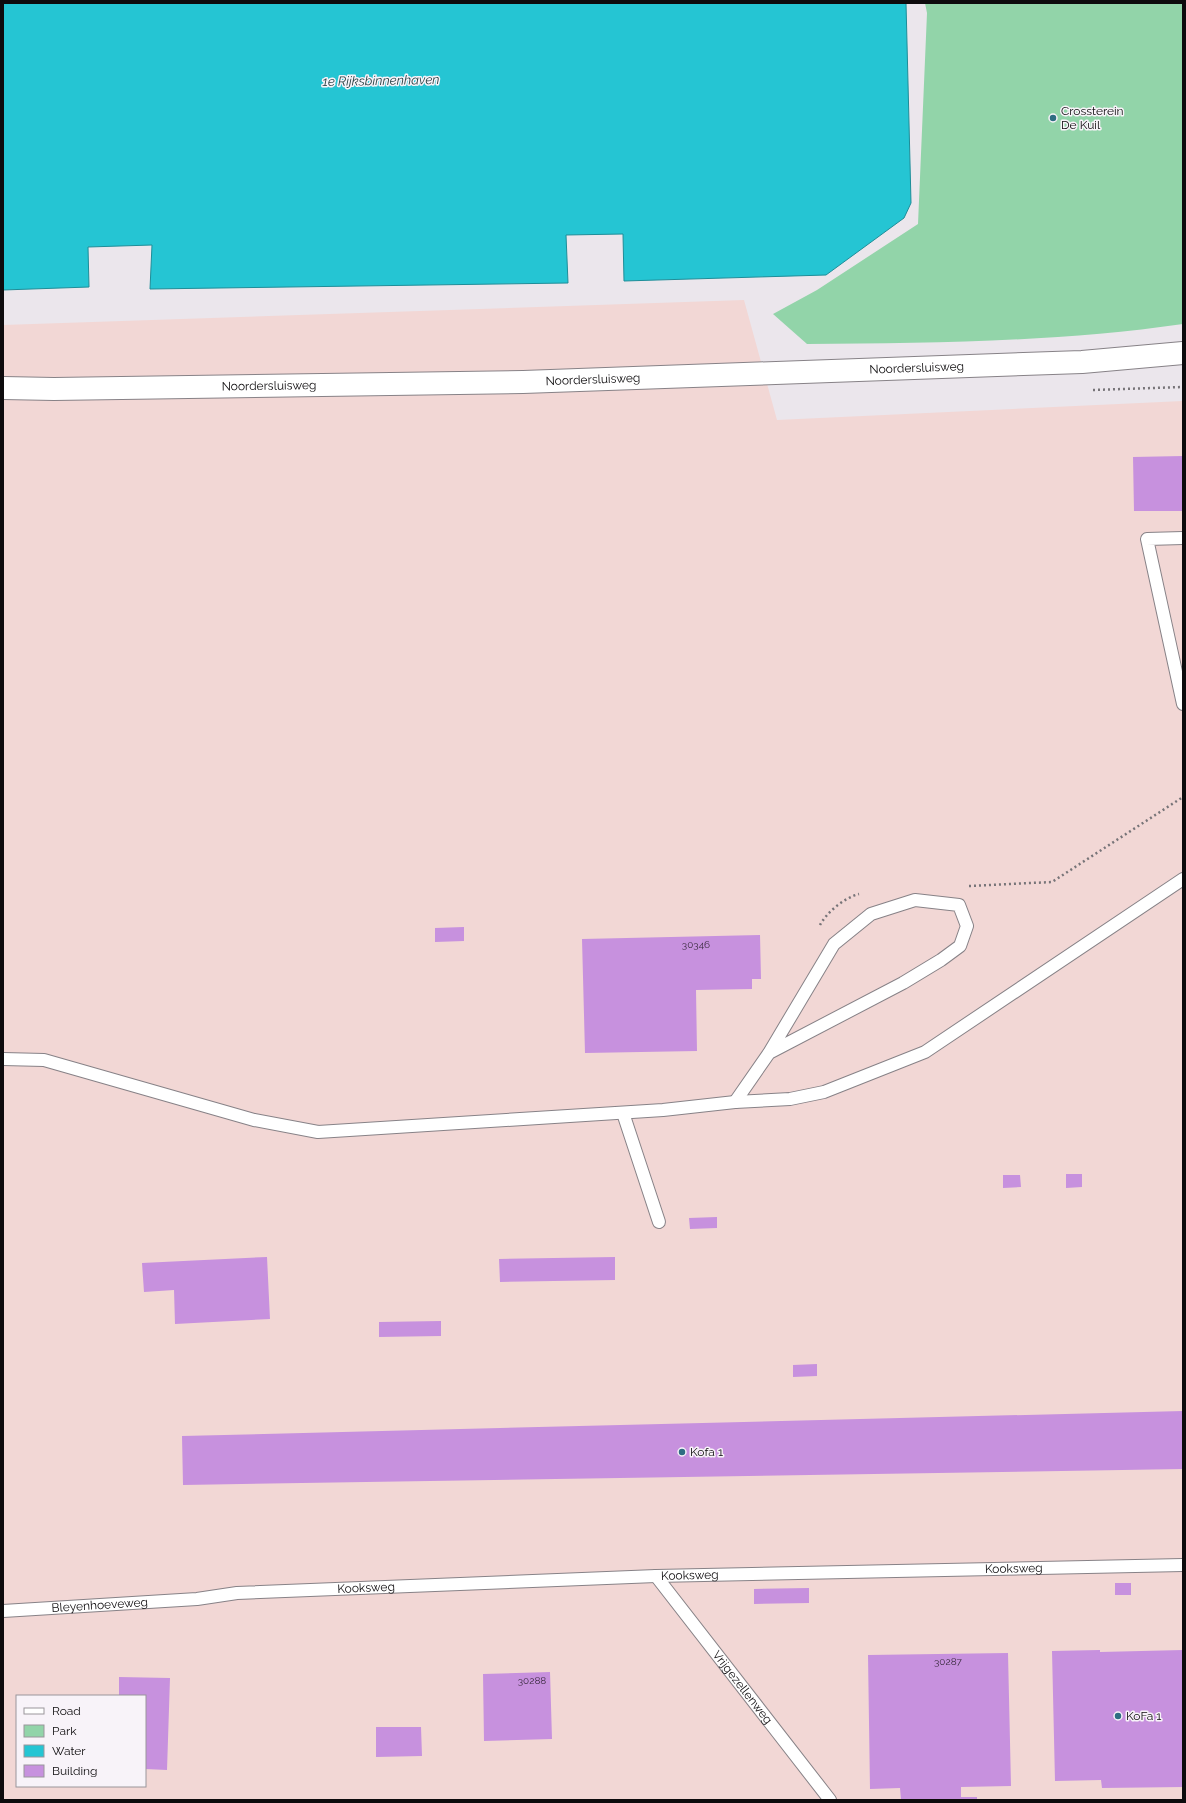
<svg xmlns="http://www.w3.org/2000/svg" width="1186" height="1803" font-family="Raleway,sans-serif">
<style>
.industrial{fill:#f2d7d5;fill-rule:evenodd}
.green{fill:#92d4a9}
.water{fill:#25c5d3;stroke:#1e8d98}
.building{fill:#c791de}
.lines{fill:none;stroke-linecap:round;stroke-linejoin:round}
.lane-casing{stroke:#878287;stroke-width:14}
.secondary-casing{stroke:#878287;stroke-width:24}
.path{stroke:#777478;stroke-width:2.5;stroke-dasharray:2 3;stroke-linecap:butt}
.lane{stroke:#fff;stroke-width:12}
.secondary{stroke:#fff;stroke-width:22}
.poi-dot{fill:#2e6d82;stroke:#f8f3f9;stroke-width:1.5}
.labels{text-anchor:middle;stroke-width:3;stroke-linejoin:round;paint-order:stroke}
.number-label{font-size:10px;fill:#3c2c41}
.poi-label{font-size:12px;fill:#0d0b0d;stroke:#f8f3f9;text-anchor:start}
.street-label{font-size:12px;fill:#0d0b0d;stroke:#f8f3f9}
.water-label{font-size:13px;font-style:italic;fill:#263f41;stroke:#f8f3f9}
</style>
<rect width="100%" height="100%" fill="#ebe6ec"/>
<path class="industrial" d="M744,300l33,120 406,-19v1399h-1180v-1475zM17,1696h128v90h-128z"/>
<path class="green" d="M925,3h258v321c-124,18 -251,19 -376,20l-34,-30 44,-24 101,-66 9,-211z"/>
<path class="water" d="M3,3h903l5,200 -7,15 -78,57 -202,6 -1,-47 -57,1 2,48 -418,6 2,-44 -64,2 1,40 -86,3z"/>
<path class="building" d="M1183,456v55h-49l-1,-54z
M464,927v14l-29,1v-14z
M760,935l1,44h-9v10l-56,1 1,61 -112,2 -3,-114z
M1066,1174h16v13l-16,1z
M1003,1175h17l1,12 -18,1z
M717,1217v11l-27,1 -1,-11z
M267,1257l3,62 -95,5 -1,-34 -30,2 -2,-29z
M615,1257v23l-115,2 -1,-23z
M441,1321v15l-62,1v-15z
M817,1364v12l-24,1v-12z
M1183,1411v58l-1000,16 -1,-49z
M1115,1583h16v12h-16z
M809,1588v15l-55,1v-15z
M1100,1650v2l83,-2v137l-81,1 -1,-8 -46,1 -3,-130z
M1008,1653l3,133 -50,1v10h16v3h-76l-1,-12 -30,1 -2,-134z
M550,1672l2,67 -68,2 -1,-67z
M119,1677l51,1 -3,92 -22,-1v-73h-26z
M376,1727h45l1,29 -46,1z"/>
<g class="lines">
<g class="lane-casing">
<g id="lane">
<path d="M1183,538l-36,1 36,165"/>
<path d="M3,1059l41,1 210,60 64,12 345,-22 72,-8 55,-3 34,-7 101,-40 258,-173"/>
<path d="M735,1102l34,-49 65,-109 37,-30 44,-14 44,5 8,21 -7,20 -19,14 -38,23 -134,70"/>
<path d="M623,1113l36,109"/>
<path id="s1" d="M656,1576l174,224"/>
<path id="s2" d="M3,1611l194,-12 40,-6 419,-17 527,-11"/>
</g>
</g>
<g class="secondary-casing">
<g id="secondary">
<path id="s3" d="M3,388l51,1 469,-7 559,-20 101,-9"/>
</g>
</g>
<path class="path" d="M1093,390l90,-3
M969,886l83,-4 131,-85
M820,925c7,-13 24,-27 39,-31"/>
<use href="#lane" class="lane"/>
<use href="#secondary" class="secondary"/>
</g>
<g class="poi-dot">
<circle cx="1053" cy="118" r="4"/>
<circle cx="682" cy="1452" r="4"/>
<circle cx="1118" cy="1716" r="4"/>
</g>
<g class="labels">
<g class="number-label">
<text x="696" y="948">30346</text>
<text x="948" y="1665">30287</text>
<text x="532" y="1684">30288</text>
</g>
<g class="poi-label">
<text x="1061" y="115">Crossterein<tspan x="1061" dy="14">De Kuil</tspan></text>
<text x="690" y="1456">Kofa 1</text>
<text x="1126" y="1720">KoFa 1</text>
</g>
<g class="street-label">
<text dy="4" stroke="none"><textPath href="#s3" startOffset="914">Noordersluisweg</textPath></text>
<text dy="4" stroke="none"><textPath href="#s3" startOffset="590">Noordersluisweg</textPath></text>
<text dy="4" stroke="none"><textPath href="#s3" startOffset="266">Noordersluisweg</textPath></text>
<text dy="4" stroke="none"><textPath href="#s2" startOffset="1012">Kooksweg</textPath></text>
<text dy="4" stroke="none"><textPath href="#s2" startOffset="688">Kooksweg</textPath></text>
<text dy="4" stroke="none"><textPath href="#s2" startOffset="364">Kooksweg</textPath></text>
<text dy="4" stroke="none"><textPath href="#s2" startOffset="97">Bleyenhoeveweg</textPath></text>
<text dy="4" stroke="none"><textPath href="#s1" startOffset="141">Vrijgezellenweg</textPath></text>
</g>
<g class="water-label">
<text transform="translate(381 80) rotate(-1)" y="5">1e Rijksbinnenhaven</text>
</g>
</g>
<rect width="1186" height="1803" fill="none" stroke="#0d0b0d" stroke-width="8"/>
<rect x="16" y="1695" width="130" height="92" fill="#f8f3f9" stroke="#9a969b"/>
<rect x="24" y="1708" width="20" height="6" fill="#ffffff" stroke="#9a969b"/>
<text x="52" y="1715" font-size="12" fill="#0d0b0d">Road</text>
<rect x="24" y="1725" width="20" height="12" fill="#92d4a9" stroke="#9a969b"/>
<text x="52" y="1735" font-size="12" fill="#0d0b0d">Park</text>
<rect x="24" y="1745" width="20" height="12" fill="#25c5d3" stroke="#9a969b"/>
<text x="52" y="1755" font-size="12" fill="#0d0b0d">Water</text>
<rect x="24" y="1765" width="20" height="12" fill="#c791de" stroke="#9a969b"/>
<text x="52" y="1775" font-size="12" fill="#0d0b0d">Building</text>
</svg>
